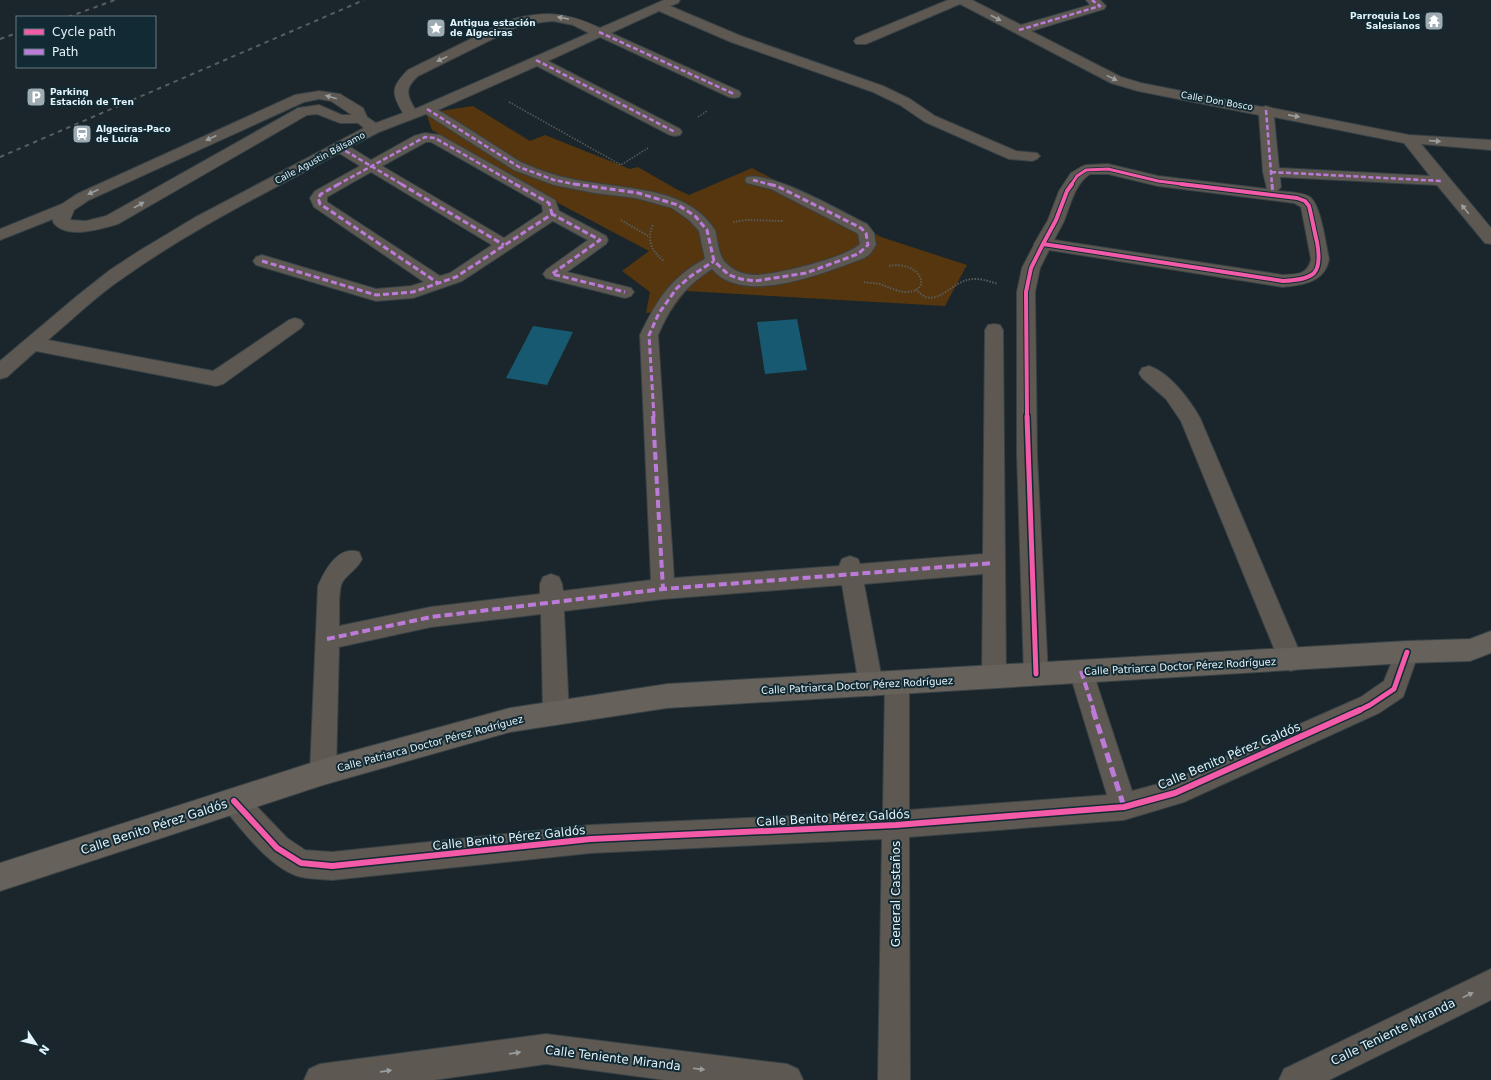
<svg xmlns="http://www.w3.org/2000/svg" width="1491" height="1080" font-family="'DejaVu Sans',sans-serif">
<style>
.green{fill:#55360e}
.water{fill:#175970}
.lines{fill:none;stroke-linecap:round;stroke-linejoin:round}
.minor-casing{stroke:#384246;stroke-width:2}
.major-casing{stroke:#384246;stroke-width:2}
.path-far1{stroke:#5b5c5a;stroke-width:1.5;stroke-dasharray:1.5 1.5;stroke-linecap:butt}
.path{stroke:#5b5c5a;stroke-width:2;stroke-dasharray:1.5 1.5;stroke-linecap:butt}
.minor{fill:#5d5852;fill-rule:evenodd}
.major{fill:#66615a;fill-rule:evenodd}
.rail{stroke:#5a5d5d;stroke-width:2;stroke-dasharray:4.5 4.5;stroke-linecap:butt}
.quiet-far3{stroke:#bd7bd9;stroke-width:2.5;stroke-dasharray:5 2.5;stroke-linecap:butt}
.quiet-far2{stroke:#bd7bd9;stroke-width:3;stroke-dasharray:6 3;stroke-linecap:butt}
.quiet-far1{stroke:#bd7bd9;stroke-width:4;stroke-dasharray:8 4;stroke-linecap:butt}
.quiet{stroke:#bd7bd9;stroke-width:5;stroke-dasharray:10 5;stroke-linecap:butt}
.cycleway-far3-casing{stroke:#122a33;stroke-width:4.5}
.cycleway-far2-casing{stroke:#122a33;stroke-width:6}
.cycleway-far1-casing{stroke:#122a33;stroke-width:8}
.cycleway-casing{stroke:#122a33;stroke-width:9}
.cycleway-far3{stroke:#f35aa7;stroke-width:3}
.cycleway-far2{stroke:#f35aa7;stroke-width:4}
.cycleway-far1{stroke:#f35aa7;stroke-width:5}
.cycleway{stroke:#f35aa7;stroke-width:6}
.oneway{fill:#9a9e9e}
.labels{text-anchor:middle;stroke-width:4;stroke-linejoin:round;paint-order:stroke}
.far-poi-label{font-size:9px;font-weight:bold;fill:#e5f3fa;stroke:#122a33;text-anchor:start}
.far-street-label{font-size:9px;fill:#e5f3fa;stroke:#122a33}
.street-label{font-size:10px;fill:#e5f3fa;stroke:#122a33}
.near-street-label{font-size:12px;fill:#e5f3fa;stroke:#122a33}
</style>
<rect width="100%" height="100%" fill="#1a262b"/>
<path class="green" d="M473,106l57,35 15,-6 85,34 8,-2 38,22 13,6 63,-27 129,69 86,28 -22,41 -259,-15 -14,19 -26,3 4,-21 -28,-21 27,-20 -91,-48 -126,-73 -6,-17z"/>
<path class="water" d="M797,319l10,51 -42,4 -8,-52z
M533,326l40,6 -26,53 -41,-7z"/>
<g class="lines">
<g class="minor-casing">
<path id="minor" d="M664,0h16l-2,3 -8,3 71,30 142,50 27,13 25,17 81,35 21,2 3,3 -3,3 -5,2 -23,-2 -84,-37 -25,-17 -27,-13 -142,-50 -72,-31 -48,22 128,58 2,3 -2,3 -5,1 -5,-1 -129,-60 -52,24 132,68 2,3 -2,3 -5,1 -5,-1 -133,-69 -99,44c20,12 39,24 59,37 9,5 18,13 28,17 22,10 46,16 70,19 43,7 94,7 120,47 3,10 3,27 12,34 7,7 17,11 28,11 20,0 91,-17 105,-31l-2,-10 -3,-2 -84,-43 -24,-6 -2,-3 2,-3c25,-6 95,35 120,47l7,9 2,12 -6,9 -6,4c-37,14 -121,49 -152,11 -29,19 -40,35 -54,66l16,243 165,-12 3,-7 8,-3 8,3 2,5 123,-10 2,-224 3,-5 6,-1 6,1 3,5 3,347 -3,8 -9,3 -9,-3 -3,-8 1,-103 -119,10 19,101 -3,8 -9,3 -9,-3 -3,-8 -17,-100 -179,14 -99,12 5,102 -4,8 -9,4 -9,-4 -4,-8 -2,-99 -110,13 -92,20 -3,125 -4,9 -9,4 -9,-4 -4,-9 8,-186c7,-16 20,-41 41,-34l3,7c-4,9 -13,14 -19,22 -6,9 -3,33 -4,45l92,-19 109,-13v-10l3,-7 8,-3 8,3 3,7 1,7 88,-11 -11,-245c16,-34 31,-58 65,-76l-6,-28 -10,-11 -17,-12 -36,-10 -41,-5 -41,-8 -40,-15 -88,-56 -47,18 -29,15 21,13 43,-24 11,-3 15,2 115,65 4,11 47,25 2,4 -2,4 -39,28 64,16 3,4 -3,4 -6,2 -79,-20 -3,-4 3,-4 42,-30 -35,-19 -91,60 -49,17 -37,3 -120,-36 -3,-4 3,-4 6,-2 114,34 35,-3 13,-4 -110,-75 -4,-9 5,-7 45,-25 -21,-13c-73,40 -149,77 -216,125 -27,18 -50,41 -75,62l165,31 76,-51 6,-2 6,2 3,4 -3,4 -78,56 -7,2 -180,-35 -29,26 -7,2v-18l77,-65 33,-26 29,-19 55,-33 170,-90 -6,-5h-18l-23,-9 -10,1 -189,109c-17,5 -53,16 -65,-2v-3l-53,21v-11l62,-25 15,-10 218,-99 24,-4 21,3 23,14 4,9 9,6 27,-10c-12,-20 -12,-26 5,-43l99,-49c37,-11 59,-9 93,7zM553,21l20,4 16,8 -167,73 -7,3c-9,-15 -10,-21 3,-33l99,-49 9,-3zM319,99l12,2 21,14h-10l-23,-10 -21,3 -192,108 -20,5 -16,-1 4,-10 15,-10 215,-98zM426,142h5l111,63 1,7 -39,26 -122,-72zM371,172l121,73 -42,28 -10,3 -113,-74v-5z
M948,0h24l49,25 69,-20 -4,-5h14l6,6 -2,3 -73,22 90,46 20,6 121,24 4,-1 6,2 137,27 82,5v10l-70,-6 70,84v16l-6,-1 -48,-58 -157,-8 1,10 -4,4c10,1 25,1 33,6 11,8 16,49 19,62 -4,23 -26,26 -46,28l-234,-37 -9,18 -5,24 2,163 11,219 -3,8 -9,3 -9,-3 -3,-8 -7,-219v-163l5,-24 12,-23v-1l14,-24 11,-29 12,-18 10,-6 5,-2 22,-1 50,12 109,13 -4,-17 -4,-57 -121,-24 -27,-8 -151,-79 -94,40h-10l-2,-3 2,-3zM1274,117l130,26 26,33 -151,-8zM1090,174h18l50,12 136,17 7,4 10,52c-3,16 -14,15 -28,16l-229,-35c3,-6 7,-13 10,-19 7,-17 10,-36 26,-47z
M1149,366c20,6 41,34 51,52l103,242 -3,8 -9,3 -9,-3 -101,-247 -15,-22 -24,-21 -3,-5 3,-5z
M1407,641l8,3 4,8 -16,45 -24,16 -195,89 -60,18 -215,17 1,243h-32l4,-241 -291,14 -259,27c-10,-1 -21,-1 -31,-3 -29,-7 -57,-45 -76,-67l-4,-9 4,-9 9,-4 9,4 44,46 18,12 27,2 259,-27 292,-13 2,-129 3,-8 9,-3 9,3 3,8v127l198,-15 -38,-124 3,-8 9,-3 9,3 42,128 41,-11 188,-83 23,-16 15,-37z
M1491,969v31l-162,80h-50l5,-11z
M546,1034l241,30 11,5 5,11h-138l-119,-16 -112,16h-130l5,-11 11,-5z"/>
</g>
<g class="major-casing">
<path id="major" d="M1491,631v22l-21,8 -63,2 -740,45 -157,24 -187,53 -323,106v-28l323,-104 187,-51 157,-24 740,-43 63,-2z"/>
</g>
<path class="path-far1" d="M509,102l112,63 27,-17
M698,117l9,-6"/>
<path class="path" d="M621,220l27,16
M733,222l13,-2 38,1
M653,225c-7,15 -1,27 11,36
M864,282c5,1 11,1 16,2 9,3 17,8 27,8 26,-1 14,-32 -19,-26
M916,289c18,22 32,-4 51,-9 11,-3 21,1 31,4"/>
<use href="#minor" class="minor"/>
<use href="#major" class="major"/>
<path class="rail" d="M68,17l47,-17
M0,39l17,-6
M0,157l364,-157"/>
<path class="quiet-far3" d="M1019,30l81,-24 -8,-6
M599,32l135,62
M536,60l139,72
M427,109l92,58 35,13 25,5
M1266,110l6,75
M339,147l64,38
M1271,172l171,9
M753,180l19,5
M337,185l88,-48 10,1 82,47"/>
<path class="quiet-far2" d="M339,184l-18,10 -3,4 2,6 118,79
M401,184l103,61
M515,184l34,19 3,11
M574,184l64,9 40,12 17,11 12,14 7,31 15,14 12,4 14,2 51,-8 52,-19 10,-9 -2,-12 -5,-5 -84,-42 -9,-2
M1272,184l1,11
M262,261l114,34 37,-3 43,-15 96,-63 48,26 -48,34 73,18
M654,417l-5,-82 10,-22 18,-25 14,-12 23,-15"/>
<path class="quiet-far1" d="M653,416l10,173
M327,639l104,-22 232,-28 331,-26
M1081,671l13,40"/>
<path class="quiet" d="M1093,710l31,97"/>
<g class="cycleway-far3-casing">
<path id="cycleway-far3" d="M1071,185l6,-9 9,-6 22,-1 50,12 31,4"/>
</g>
<g class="cycleway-far2-casing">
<path id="cycleway-far2" d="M1043,244l240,37c31,-2 40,-6 34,-39 -3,-12 -5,-24 -8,-36l-4,-5 -8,-3 -116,-14
M1043,244l13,-24 11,-29 5,-7
M1027,417l-1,-125 5,-24 12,-24"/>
</g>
<g class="cycleway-far1-casing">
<path id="cycleway-far1" d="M1027,416l9,258
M1358,711l12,-6 24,-16 13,-37"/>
</g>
<g class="cycleway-casing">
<path id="cycleway" d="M234,801l43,47 24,15 31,3 259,-27 305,-14 228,-18 51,-14 185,-83"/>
</g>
<use href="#cycleway-far3" class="cycleway-far3"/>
<use href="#cycleway-far2" class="cycleway-far2"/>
<use href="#cycleway-far1" class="cycleway-far1"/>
<use href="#cycleway" class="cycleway"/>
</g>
<defs><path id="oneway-solid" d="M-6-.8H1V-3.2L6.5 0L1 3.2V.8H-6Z"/></defs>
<g class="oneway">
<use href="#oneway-solid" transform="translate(563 18) rotate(-169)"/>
<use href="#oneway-solid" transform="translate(996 18) rotate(28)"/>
<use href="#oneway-solid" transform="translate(442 59) rotate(154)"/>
<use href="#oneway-solid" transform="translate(1112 78) rotate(26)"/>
<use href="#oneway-solid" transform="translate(331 97) rotate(-164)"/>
<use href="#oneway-solid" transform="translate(1294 116) rotate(11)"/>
<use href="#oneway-solid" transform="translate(211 138) rotate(155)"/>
<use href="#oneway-solid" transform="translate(1435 141) rotate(5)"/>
<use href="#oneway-solid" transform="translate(93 192) rotate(155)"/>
<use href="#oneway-solid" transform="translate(139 205) rotate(-29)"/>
<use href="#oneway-solid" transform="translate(1465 209) rotate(-129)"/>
<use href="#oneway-solid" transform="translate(1468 995) rotate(-26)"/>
<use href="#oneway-solid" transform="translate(515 1053) rotate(-8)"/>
<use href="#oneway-solid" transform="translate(699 1069) rotate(7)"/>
<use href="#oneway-solid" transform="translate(386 1071) rotate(-8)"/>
</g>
<defs>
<g id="temple-square" transform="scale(1)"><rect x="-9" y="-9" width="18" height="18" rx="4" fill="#9eabb2" stroke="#122a33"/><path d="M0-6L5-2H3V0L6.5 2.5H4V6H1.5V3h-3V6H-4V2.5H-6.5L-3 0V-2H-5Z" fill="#fff"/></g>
<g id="sight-square" transform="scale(1)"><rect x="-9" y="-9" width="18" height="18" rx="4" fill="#9eabb2" stroke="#122a33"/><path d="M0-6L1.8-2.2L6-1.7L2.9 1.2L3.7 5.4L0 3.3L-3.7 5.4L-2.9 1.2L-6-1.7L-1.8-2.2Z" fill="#fff"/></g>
<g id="parking-square" transform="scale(1)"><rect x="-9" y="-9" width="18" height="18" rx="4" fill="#9eabb2" stroke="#122a33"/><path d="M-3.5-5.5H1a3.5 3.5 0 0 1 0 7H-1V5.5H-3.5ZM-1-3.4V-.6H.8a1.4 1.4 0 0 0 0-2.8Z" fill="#fff"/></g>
<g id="station-square" transform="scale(1)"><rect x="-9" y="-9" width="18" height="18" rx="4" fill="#9eabb2" stroke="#122a33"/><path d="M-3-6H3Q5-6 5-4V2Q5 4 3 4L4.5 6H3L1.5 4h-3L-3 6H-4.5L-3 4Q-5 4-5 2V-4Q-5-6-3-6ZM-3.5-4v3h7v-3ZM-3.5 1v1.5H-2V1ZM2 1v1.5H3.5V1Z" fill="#fff"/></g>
</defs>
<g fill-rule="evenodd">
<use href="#temple-square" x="1434" y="21"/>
<use href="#sight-square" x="436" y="28"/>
<use href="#parking-square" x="36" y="97"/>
<use href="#station-square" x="82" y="134"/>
</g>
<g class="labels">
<g class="far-poi-label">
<text x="1420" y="19" text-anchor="end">Parroquia Los<tspan x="1420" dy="10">Salesianos</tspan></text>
<text x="450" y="26">Antigua estación<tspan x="450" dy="10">de Algeciras</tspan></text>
<text x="50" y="95">Parking<tspan x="50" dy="10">Estación de Tren</tspan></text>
<text x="96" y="132">Algeciras-Paco<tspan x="96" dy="10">de Lucía</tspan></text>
</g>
<g class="far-street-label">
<text transform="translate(1217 101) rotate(10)" y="3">Calle Don Bosco</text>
<text transform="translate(320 158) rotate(-28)" y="3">Calle Agustin Bálsamo</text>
</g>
<g class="street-label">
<text transform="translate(1180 666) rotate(-3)" y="4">Calle Patriarca Doctor Pérez Rodríguez</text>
<text transform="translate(857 685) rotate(-3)" y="4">Calle Patriarca Doctor Pérez Rodríguez</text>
<text transform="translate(430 743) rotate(-15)" y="4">Calle Patriarca Doctor Pérez Rodríguez</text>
</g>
<g class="near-street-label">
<text transform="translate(1229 756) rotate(-23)" y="4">Calle Benito Pérez Galdós</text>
<text transform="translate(833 818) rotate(-3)" y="4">Calle Benito Pérez Galdós</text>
<text transform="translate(154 827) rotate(-18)" y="4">Calle Benito Pérez Galdós</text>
<text transform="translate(509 838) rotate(-6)" y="4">Calle Benito Pérez Galdós</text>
<text transform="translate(896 894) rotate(-90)" y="4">General Castaños</text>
<text transform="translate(1393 1032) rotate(-26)" y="4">Calle Teniente Miranda</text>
<text transform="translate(613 1058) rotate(7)" y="4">Calle Teniente Miranda</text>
</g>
</g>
<rect x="16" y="16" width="140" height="52" fill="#122a33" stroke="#667a83"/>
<rect x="24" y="29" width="20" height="6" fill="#f35aa7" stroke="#667a83"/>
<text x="52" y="36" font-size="12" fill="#e5f3fa">Cycle path</text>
<rect x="24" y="49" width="20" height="6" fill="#bd7bd9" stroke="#667a83"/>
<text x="52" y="56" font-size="12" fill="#e5f3fa">Path</text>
<g transform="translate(36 1044) rotate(125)" stroke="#122a33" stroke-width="3" paint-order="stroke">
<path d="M0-3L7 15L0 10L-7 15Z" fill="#e5f3fa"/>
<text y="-6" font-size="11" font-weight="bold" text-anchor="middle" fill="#e5f3fa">N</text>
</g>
</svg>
